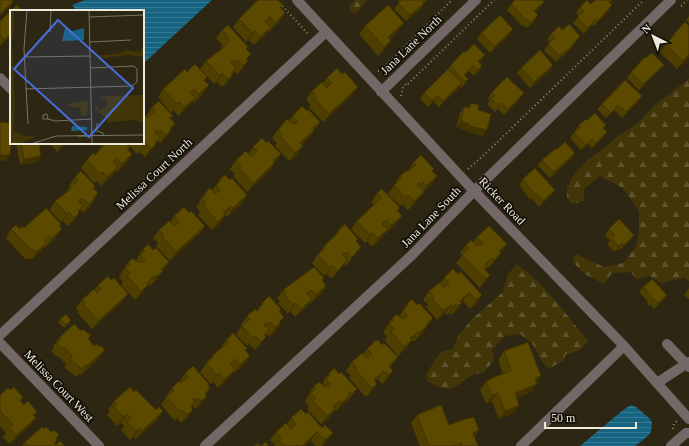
<svg xmlns="http://www.w3.org/2000/svg" width="689" height="446" font-family="'Times New Roman',serif">
<style>
.forest{fill:url(#forest-firs)}
.water{fill:url(#water-rules)}
.lines{fill:none;stroke-linecap:round;stroke-linejoin:round}
.path{stroke:#8e8979;stroke-width:2;stroke-dasharray:1 3;stroke-linecap:butt}
.minor{stroke:#736768;stroke-width:10}
.wall{fill:#4e3f00}
.shaded-wall{fill:#403300}
.building{fill:#5b4900;stroke:#403300}
.labels{text-anchor:middle;stroke-width:3.5;stroke-linejoin:round;paint-order:stroke}
.street-label{font-size:12px;fill:#ede9dd;stroke:#120f07}
.inset-road{fill:none;stroke:#797463;stroke-width:1}
.view{fill:#476dd9;fill-opacity:0.15;stroke:#476dd9;stroke-width:2}
.inset-edge{fill:none;stroke:#ede9dd;stroke-width:2}
</style>
<defs>
<pattern id="forest-firs" width="22" height="20" patternUnits="userSpaceOnUse"><rect width="22" height="20" fill="#423609"/><path d="M5 1l3.5 6h-7zM16 11l3.5 6h-7z" fill="#5e532c"/></pattern>
<pattern id="water-rules" width="6" height="5" patternUnits="userSpaceOnUse"><rect width="6" height="5" fill="#166481"/><path d="M0 2.5h6" fill="none" stroke="#387a92"/></pattern>
</defs>
<rect width="100%" height="100%" fill="#2c2612"/>
<path class="forest" d="M355,0h12l-11,13h-4l-3,-7z
M689,79v202l-5,-3 -23,5 -12,-7 -13,3 -5,-7 -19,1 -8,11 -21,-11 -11,-12 4,-7 28,13 19,-4 13,-16 3,-15v-21l-16,-23 -23,-12 -16,13v12l-11,3 -6,-6v-11l7,-12 13,-15 13,-9 18,-15 19,-12 18,-19z
M517,264c28,21 49,50 71,77 -6,9 -12,12 -22,13l-2,6 -15,9 -6,-6 -11,-20 -12,-9 -15,2 -13,14 2,10 -10,12 -12,3 -20,14 -13,-2 -12,-6 -1,-7 12,-18 3,-4 11,-3 4,-7 2,-6 14,-17 31,-27 5,-18z"/>
<path class="water" d="M85,0h127l-69,64v-53h-66l-5,-6z
M631,405l5,2 13,11 3,4 -1,10 -3,4 -13,10h-55l43,-36z"/>
<g class="lines">
<path class="path" d="M277,0l32,35
M681,6l6,-6
M378,71h2l72,-71
M401,96l2,-8 3,-4 1,1 87,-85
M468,169l17,-15 159,-154
M673,429l1,-5 3,-3"/>
<path class="minor" d="M297,0l177,191 150,155 65,73
M0,78l11,11
M381,92l95,-92
M0,335l326,-303
M0,343l99,103
M667,344l22,23
M657,383l32,-21
M205,446l207,-191 62,-64 197,-191
M521,446l103,-100
M671,446l15,-13h3"/>
</g>
<path class="wall" d="M398,0h29l-3,3v1l-4,6 -14,11 -12,-12 6,-7z
M595,0h17l-2,3 2,2 -4,6 -14,15 -2,-1 -8,9 -11,-11 6,-7 -3,-3 4,-6 11,-3z
M511,4l29,4 -5,4 3,3 -4,6 -7,7 -4,-3 -1,1 -15,-16z
M280,8l5,5 -6,9 -10,10 -1,-1 -3,5 -11,9 -5,-5 -3,2 -13,-15 6,-8z
M689,16v7l-3,-3z
M0,21l11,15 -11,10z
M685,22l4,35 -12,12 -17,-17 14,-18z
M365,26l33,5 -8,8 -5,10 -7,7 -19,-22z
M222,30l25,19v11l-5,9 -5,5 -3,-3 -7,12 -5,4 -5,-5 -3,2 -14,-15 6,-8 16,-13 -1,-1 2,-1 -7,-8z
M562,30l18,6 -4,6 -13,15 -1,-1 -6,6 -12,-12 6,-8 -3,-2 4,-6z
M481,33l28,2 -19,18 -13,-14z
M465,53l16,8 -2,1 3,4 -4,6 -4,4 -5,-5 -4,5 3,3 -4,6 -3,3 -1,-2 -2,3 -19,18 -5,-5 -6,5 -8,-8 4,-6 24,-24 2,-3z
M646,58l18,7 -25,25 -12,-12 4,-6z
M553,65l-4,6 -19,17 -13,-15 4,-5z
M187,72l18,8 -2,14 -9,9 -2,-2 -3,5 -11,10 -4,-6 -3,3 -13,-16 5,-8z
M327,78l25,17 -29,27 -14,-15 2,-2 -5,-5 6,-9 11,-8z
M492,92l28,7 -16,16 -6,-6 -3,3 -8,-8 3,-4 -2,-2z
M642,96l-4,6 -16,16 -8,-8 -8,8 -9,-9 5,-5z
M471,103l7,7 5,26 -18,-5v-1l-9,-3 4,-14 4,-6 4,1z
M152,107l18,12 5,5 -9,14 -6,5 -2,-2 -8,11 -5,5 -5,-5 -3,2 -10,-11h16l4,-25 -1,-2z
M307,111l13,11 -11,16 -8,7 -4,10 -8,6 -14,-15 2,-3 -5,-5 6,-8 11,-9 4,-5z
M587,120l19,5 -2,3 -1,10 -11,10 -4,-4 -7,6 -11,-12 5,-6v-1l4,-6z
M16,143h23l-2,19 -17,3z
M50,143h17l-10,9z
M266,143l15,11 -12,17 -22,21 -14,-16 2,-2 -5,-5 6,-9 12,-6 5,-7z
M102,145l28,2 -2,3 -1,13 -10,9 -2,-1 -3,5 -11,10 -4,-5 -3,2 -13,-15 6,-8 8,-5z
M556,150l19,3 -4,6 -21,19 -12,-12 4,-6z
M414,162l18,9 5,5 -6,9 -7,6v1l-6,8 -10,10 -6,-6 -2,2 -12,-12 12,-18 8,-5z
M75,177l20,9 -1,2 4,5 -9,15 -6,5 -3,-3 -7,11 -5,5 -5,-5 -2,1 -11,-12 5,-9 12,-9 3,-5 -1,-1z
M220,179l10,1 17,15 -5,9 -15,13 -2,-2 -6,9 -7,6 -14,-15 2,-3 -4,-5 4,-5 -1,-1 6,-8 7,-2z
M523,179l32,11 -4,5 -12,12 -7,-9 -2,2 -11,-15z
M377,193l21,18 4,5 -6,8 -10,9h-1l-3,5 -10,9 -5,-6 -2,2 -14,-14 6,-8 17,-16 -3,-3z
M189,213l16,13 -6,8 -29,27 -14,-15 2,-3 -5,-5 6,-8 11,-8 4,-6z
M61,224l-1,3 -4,11 -11,10 -1,-2 -3,5 -10,9 -3,-2 -2,2 -20,-22 5,-9 13,-1z
M609,229l25,6 -4,6 -10,9 -2,-1 -3,3 -8,-7 3,-5 -5,-5z
M338,231l18,10 5,6 -15,19 -2,-3 -12,16 -5,-5 -3,2 -12,-13 12,-17 8,-7z
M477,237l30,7 -12,17 -7,7 -2,-1 -1,2 5,6 -6,8 -4,5 -24,-25 6,-8 -2,-2 6,-8 7,-3z
M143,249l10,1 16,12 -12,17 -7,7 -1,-2 -1,1 -6,8 -7,7 -14,-15 2,-3 -4,-5 9,-15 8,-1 2,-3h-1z
M458,274l24,21 -6,9 -6,5 -7,-8 -7,10 -4,4 -2,-2 -3,2 -2,-2 -8,7 -11,-13 2,-3 -5,-4 6,-9 10,-7 5,-6z
M324,278l-2,3 4,5 -5,8 -11,10 -1,-1 -3,5 -11,9 -5,-6 -2,3 -10,-11 2,-2 -3,-3 6,-8z
M97,286l25,16 -30,27 -15,-17 1,-1 -2,-3 6,-8 13,-10z
M643,287l20,14 -9,8 -4,-5 -1,2 -2,-3 1,-1 -9,-10z
M689,288v11l-5,-4z
M262,303l19,6 -1,3v11l-5,9 -6,4 -2,-2 -7,11 -5,5 -6,-6 -2,2 -11,-12 6,-8 -1,-1 6,-9 10,-5z
M407,304l10,1 16,13 -12,17 -8,7 -1,-2 -6,9 -8,7 -13,-15 2,-4 -4,-5 9,-14 8,-2 1,-3z
M60,319l11,1 -2,3 -5,5 -6,-6z
M81,331l10,4 -3,4 11,20 -18,16 -1,-2 -4,4 -12,-10 2,-3 -8,-8 -2,1 -5,-6 3,-3 -1,-2 6,-8z
M226,340l21,8 -2,3 -1,13 -10,9 -1,-1 -4,6 -11,10 -5,-6 -2,2 -11,-12 12,-16 8,-7z
M382,345l16,12 -8,11 3,3 -6,8 -5,5 -4,-5 -3,3 2,2 -6,8 -5,5 -17,-19 2,-2 -5,-5 6,-9 11,-8 4,-5z
M504,351l32,32 -5,9 -14,6 2,7 -5,8 -15,6 -7,-18 -6,3 -6,-14 6,-9 5,-1 1,-2 11,-4 -5,-14z
M185,373l23,13 -2,9 1,1 -6,8 -6,5 -2,-3 -2,2 2,2 -6,8 -6,5 -4,-5 -2,3 -14,-16 11,-17 8,-6z
M329,373l10,1 18,15 -6,8 -5,5v-1l-2,3 -8,7 -2,-1 -5,8 -8,6 -14,-15 2,-3 -4,-5 9,-15 8,-1 2,-3 -1,-1z
M10,390l13,7 -2,4 3,4 13,7 -3,4 -4,10 -20,18 -7,-7 3,-4 -6,-7v-31z
M134,392l22,18 7,1 -6,9 -21,19 -2,-2 -4,3 -9,-10 3,-4 -3,-3 -4,3 -10,-11 3,-4 -2,-1 6,-9z
M301,409l26,32 -5,5h-6l-5,-5 -6,5h-31l1,-1 -5,-5 6,-8 11,-8 4,-6z
M417,415l32,10 30,5 -4,7 3,9h-58l-9,-23z
M44,429l13,11 -2,4 1,1 9,1h-43l3,-4z"/>
<path class="shaded-wall" d="M13,2l-4,6 -9,8v-2z
M544,2l-4,6 -10,9 4,-6z
M424,4l-4,6 -14,11 4,-6z
M612,5l-4,6 -14,15 4,-5z
M285,13l-6,9 -10,10 6,-9z
M538,15l-4,6 -7,7 4,-5z
M596,19l-4,6 -8,9 4,-6z
M404,23l-6,8 -16,14 6,-8z
M271,27l-6,9 -11,9 6,-8z
M513,29l-4,6 -19,18 4,-6z
M255,31l-6,9 -3,2 6,-9z
M11,34v2l-11,10 4,-6z
M580,36l-4,6 -13,15 4,-6z
M391,41l-6,8 -7,7 6,-9z
M566,50l-4,6 -6,6 4,-6z
M689,54v3l-12,12 6,-8z
M485,55l-4,6 -7,6 4,-6z
M248,61l-6,8 -5,5 6,-8z
M553,65l-4,6 -19,17 4,-6z
M664,65l-25,25 4,-6z
M473,66l-4,5 -7,8 2,-4z
M482,66l-4,6 -4,4 4,-6z
M222,73l-5,9 -3,2 6,-8z
M233,75l-6,8 -5,4 6,-8z
M462,83l-4,6 -19,18 4,-6z
M209,85l-6,9 -9,9 5,-9z
M358,87l-6,8 -29,27 6,-8z
M524,93l-4,6 -16,16 4,-6z
M438,96l-4,6 -6,5 4,-6z
M642,96l-4,6 -16,16 4,-6z
M195,98l-6,8 -11,10 6,-9z
M502,103l-4,6 -3,3 4,-6z
M461,121l8,3 -4,6 -9,-3z
M320,122l-6,8 -1,-2z
M175,124l-9,14 -6,5 10,-15z
M469,126l18,4 -4,6 -18,-5z
M314,130l-5,8 -15,14 6,-9z
M607,132l-4,6 -11,10 4,-5z
M160,138l-10,14 -5,5 10,-15z
M65,143h2l-10,9 4,-6z
M146,143l-6,9 -3,2 6,-8z
M303,146l-6,9 -8,6 6,-8z
M575,153l-4,6 -21,19 4,-6z
M132,154l-5,9 -10,9 5,-8z
M281,154l-12,17 -22,21 6,-8 20,-23z
M0,155h10l-4,6h-6z
M41,156l-4,6 -17,3 4,-6z
M118,168l-6,8 -11,10 6,-9z
M437,176l-6,9 -11,9 6,-8z
M555,190l-4,5 -12,12 4,-6z
M424,192l-6,8 -10,10 6,-9z
M98,193l-9,15 -6,5 10,-15z
M247,195l-5,9 -15,13 6,-9z
M231,206l-6,9 -8,7 6,-9z
M69,212l-6,9 -2,1 6,-8z
M79,213l-6,8 -5,5 6,-8z
M225,215l-6,9 -7,6 6,-8z
M402,216l-6,8 -10,9 6,-8z
M205,226l-6,8 -29,27 6,-9z
M62,229l-6,9 -11,10 6,-9z
M388,229l-6,9 -10,9 6,-9z
M373,233l-6,8 -2,2 5,-8z
M634,235l-4,6 -10,9 4,-5z
M47,243l-6,8 -10,9 5,-8z
M622,243l-4,6 -3,3 4,-6z
M507,244l-6,9 -2,-2z
M361,247l-6,8 -9,11 6,-9z
M501,253l-6,8 -7,7 6,-8z
M492,258l-6,8 -7,7 6,-8z
M347,260l-6,8 -9,11 6,-8z
M169,262l-6,9 -8,7 6,-9z
M332,265l-5,9 -3,2 6,-8z
M163,271l-6,8 -7,7 6,-9z
M490,275l-6,8 -4,5 6,-9z
M154,276l-12,17 -7,7 12,-17z
M326,286l-5,8 -11,10 6,-9z
M469,292l-6,9 -6,5 3,-5z
M128,294l-6,8 -30,27 6,-8z
M482,295l-6,9 -6,5 6,-9z
M667,295l-4,6 -9,8 4,-6z
M312,299l-6,9 -11,9 6,-8z
M296,303l-6,8 -2,3 5,-9z
M462,303l-6,8 -4,4 5,-9z
M456,304l-6,9 -3,2 6,-8z
M451,305l-6,8 -8,7 6,-9z
M433,318l-12,17 -8,7 13,-17z
M281,323l-6,9 -6,4 6,-8z
M418,332l-6,8 -2,-2z
M255,336l-6,8 -2,2 6,-8z
M266,337l-6,8 -5,5 6,-8z
M412,340l-6,9 -8,7 6,-9z
M105,350l-6,9 -18,16 6,-9z
M250,356l-6,8 -10,9 6,-8z
M398,357l-6,9 -7,6 4,-6z
M86,364l-6,9 -4,4 6,-8z
M235,370l-6,8 -11,10 6,-9z
M384,371l-6,8 -8,7 4,-6z
M393,371l-6,8 -5,5 6,-9z
M219,373l-6,9 -2,2 6,-9z
M541,376l-6,8v-6z
M377,384l-6,8 -5,5 6,-9z
M537,384l-6,8 -22,9 6,-8z
M357,389l-6,8 -5,5 6,-8z
M498,393l-6,8 -6,3 6,-9z
M350,395l-6,9 -8,7 6,-8z
M207,396l-6,8 -6,5 6,-8z
M199,398l-6,8 -2,2 5,-8z
M340,401l-6,8 -1,-2z
M519,405l-5,8 -15,6 6,-8z
M335,409l-6,9 -8,6 6,-8z
M193,410l-6,8 -6,5 6,-8z
M163,411l-6,9 -21,19 6,-8z
M127,414l-6,9 -4,3 6,-9z
M36,418l-6,8 -20,18 6,-9z
M140,428l-6,9 -4,3 6,-9z
M479,430l-5,9 -1,-6z
M317,432l-6,9 -6,5h-3z
M333,433l-6,8 -5,5h-1l4,-6z"/>
<path class="building" d="M0,0h12l1,2 -13,12z
M258,0h20l5,5 -3,2 5,6 -10,10 -5,-6 -5,5 6,5 -11,10 -5,-6 -3,2 -13,-14z
M402,0h23l-2,2 1,2 -14,11 -12,-12z
M515,0h27l2,2 -10,9 4,4 -7,8 -4,-4 -1,1 -15,-16z
M587,0l4,4 4,-4h12l5,5 -14,16 -2,-2 -8,9 -11,-10 7,-7 -4,-4z
M17,5l5,6h-11v23l-7,6 -4,-5v-14z
M388,5l16,18 -16,14 3,4 -7,6 -19,-21z
M500,15l13,14 -19,18 -13,-14z
M685,22l4,4v28l-6,7 -17,-17 9,-9 -1,-1z
M569,24l11,12 -13,15 -1,-1 -6,6 -12,-12 7,-7 -4,-3 8,-8 3,4z
M228,25l20,22 -2,2 5,5 -5,5 2,2 -5,5 -5,-6 -3,2 -1,-1 -3,2 5,5 -5,5 2,2 -5,4 -6,-6 -2,3 -14,-15 17,-13 6,-7 -2,-2 2,-1 -7,-8z
M474,44l11,11 -7,6 4,5 -4,4 -5,-4 -9,9 4,4 -3,3 -15,-16 14,-15 1,2z
M540,50l13,15 -19,17 -13,-14z
M652,53l12,12 -21,19 -12,-12 14,-15 1,1z
M195,64l12,13 -3,3 5,5 -10,9 -5,-5 -4,4 5,5 -11,9 -4,-5 -3,2 -14,-15 22,-20 2,3z
M337,68l5,6 3,-2 13,15 -29,27 -14,-15 2,-2 -5,-6 10,-9 5,6 5,-5 -5,-5z
M448,69l14,14 -19,18 -5,-5 -6,5 -8,-8z
M507,77l17,16 -16,16 -6,-6 -3,3 -8,-7 4,-4 -3,-3z
M625,80l17,16 -16,16 -8,-7 -7,8 -9,-9z
M159,101l14,15 -3,2 5,6 -5,4 1,2 -5,5 -5,-5 -3,2 -1,-2 -2,2 5,6 -5,4 1,2 -5,5 -5,-6 -3,3 -2,-3h2v-27l1,-1 3,3 8,-7 -3,-4z
M471,103l8,2 -1,5 13,4 -4,16 -18,-4v-2l-8,-3 3,-14 6,1z
M302,106l5,5 1,-2 12,13 -7,6 1,2 -14,13 3,3 -8,7 -14,-16 2,-2 -5,-5 9,-11 5,5 1,-2 2,2 3,-2 -5,-6z
M595,113l11,12 -3,3 4,4 -11,11 -4,-4 -6,6 -12,-12 6,-6 -1,-2 7,-6 1,1z
M0,122l11,1v20l-1,12h-10z
M262,138l4,5 2,-2 13,13 -8,7 2,1 -22,22 -14,-16 2,-2 -5,-6 10,-9 5,6 6,-6 -4,-4z
M565,142l10,11 -21,19 -12,-12 13,-11 1,1z
M21,143h18l2,13 -17,3z
M59,143h6l-4,3z
M104,143h22l4,4 -3,2 5,5 -10,10 -5,-6 -4,4 5,6 -11,9 -4,-5 -3,2 -13,-14 6,-7 2,2 8,-8 -1,-2z
M421,155l13,14 -2,2 5,5 -11,10 -3,-4 -2,3 -2,-2 -2,1 7,8 -10,9 -6,-6 -2,3 -12,-13 8,-7 -2,-2 7,-6 1,2 8,-7 -2,-3z
M535,168l20,22 -12,11 -7,-8 -2,1 -11,-15z
M81,171l14,15 -2,2 5,5 -5,5 1,2 -5,4 -5,-5 -1,1 -2,-2 -3,3 5,5 -5,5 1,2 -5,5 -5,-6 -2,2 -12,-13 16,-12 -1,-2 8,-7 -3,-3z
M225,175l5,5 2,-2 15,17 -14,13 -2,-2 -8,7 2,2 -7,7 -14,-15 2,-2 -4,-6 4,-4 -1,-2 5,-5 5,6 5,-4 -4,-5 5,-4 -1,-2z
M382,189l18,19 -3,2 5,6 -10,9 -5,-5 -5,4 6,5 -10,9 -5,-5 -3,2 -13,-14 24,-23 -4,-5z
M184,207l5,6 2,-2 14,15 -29,26 -14,-15 2,-2 -5,-5 10,-9 5,5 5,-4 -5,-6z
M46,208l15,16 -2,2 3,3 -11,10 -3,-3 -4,4 3,3 -11,9 -2,-3 -2,2 -21,-22 5,-4 4,4 2,-3 2,2z
M619,219l15,16 -10,10 -2,-2 -3,3 -8,-7 4,-4 -6,-6z
M345,224l13,15 -2,2 5,6 -9,10 -5,-5 -2,2 -2,-1 -1,1 5,6 -9,11 -6,-6 -2,3 -12,-13 7,-7 -1,-2 15,-14 -1,-1z
M489,226l18,18 -8,7 2,2 -7,7 -2,-2 -7,7 2,2 -3,2 6,6 -4,4 -24,-24 7,-7 -3,-3 5,-5 6,6 2,-2 1,2 3,-3 -6,-6z
M148,244l5,6 3,-2 13,14 -8,7 2,2 -7,6 -2,-1 -7,7 1,2 -7,6 -14,-15 3,-2 -5,-6 5,-4 -2,-2 5,-4 5,5 2,-2 2,2 3,-2 -5,-6 5,-4 -2,-2z
M314,267l10,11 -2,2 4,6 -10,9 -5,-5 -4,3 5,6 -11,10 -5,-6 -3,2 -9,-10 2,-2 -3,-3z
M453,269l5,5 3,-2 21,23 -6,5 -7,-8 -9,9 2,2 -5,3 -1,-2 -3,3 -2,-2 -8,6 -11,-12 2,-2 -5,-6 10,-8 5,5 5,-5 -5,-5z
M108,276l3,4 3,-2 14,16 -30,27 -15,-17 2,-2 -3,-2 12,-11 3,4 4,-4 -4,-3z
M652,279l15,16 -9,8 -4,-4 -1,1 -2,-3 1,-1 -9,-9z
M269,296l12,13 -2,2 5,6 -5,5 2,1 -6,5 -5,-6 -3,3 -1,-2 -2,2 5,5 -5,5 2,2 -5,5 -6,-6 -2,2 -11,-12 8,-7 -3,-3 8,-7 2,2 6,-7 -1,-1z
M412,299l5,6 2,-2 14,15 -7,7 1,1 -8,7 -1,-1 -8,6 2,2 -8,7 -13,-15 3,-3 -5,-5 5,-4 -2,-2 5,-4 5,5 6,-3 -5,-5 5,-5 -1,-2z
M66,314l5,6 -5,5 -6,-6z
M74,324l7,7 2,-2 4,4h1l3,2 -3,3 6,8 3,-2 2,3 1,-2 5,5 -18,16 -1,-2 -4,5 -12,-10 2,-3 -8,-9 -2,2 -5,-6 3,-3 -1,-2z
M233,333l14,15 -2,2 5,6 -10,9 -5,-6 -5,5 5,6 -11,9 -5,-6 -2,2 -11,-12 7,-6 -1,-1 16,-14 -2,-2z
M376,340l1,1 1,-1 4,5 2,-2 14,14 -9,9 4,5 -5,4 -4,-4 -10,9 3,4 -5,4 -17,-18 2,-2 -5,-6 10,-9 5,5 5,-4 -5,-5z
M528,342l13,34 -6,2 2,6 -22,9 4,12 -14,6 -7,-18 -6,2 -6,-14 6,-2v-1l19,-7 -7,-20z
M193,366l16,18 -1,2 2,2 -5,6 2,2 -6,5 -2,-3 -3,2 -2,-2 -1,1 2,3 -5,4 3,4 -6,5 -4,-5 -2,2 -15,-15 8,-7 -2,-2 7,-7 2,2 7,-6 -3,-4z
M334,368l5,6 2,-2 16,17 -5,5 -2,-3 -2,2 2,2 -8,8 -2,-2 -7,6 2,2 -8,7 -14,-15 3,-3 -5,-5 5,-5 -2,-2 5,-4 5,5 2,-2 2,2 3,-2 -5,-6 4,-4 -1,-2z
M14,387l9,10 -3,3 4,5 4,-4 9,11 -4,3 3,3 -20,17 -7,-7 4,-3 -13,-14v-16l8,-7 2,2z
M130,387l4,5 2,-2 20,20 3,-3 4,4 -21,20 -2,-3 -4,3 -9,-9 4,-3 -4,-5 -4,3 -10,-11 3,-2 -2,-3z
M441,405l8,20 19,-7v1l6,-2 5,13 -6,3 5,13h-16l-1,-3 -7,3h-25l-12,-31z
M301,409l5,5 2,-2 14,16 3,-3 8,8 -8,7 -8,-8 -15,14h-4l-1,-1 -1,1h-12l-5,-6 2,-2 -5,-6 10,-9 5,6 5,-5 -5,-6z
M42,427l2,2 2,-2 5,5 3,-2 5,5 -3,3 1,2 -3,3 2,2 4,-4 5,5h-37l-3,-4z
M265,442l4,4h-8z
M258,443l2,3h-6z"/>
<g class="labels">
<g class="street-label">
<text transform="translate(411 45) rotate(-44)" y="4">Jana Lane North</text>
<text transform="translate(154 174) rotate(-43)" y="4">Melissa Court North</text>
<text transform="translate(502 201) rotate(46)" y="4">Ricker Road</text>
<text transform="translate(431 217) rotate(-46)" y="4">Jana Lane South</text>
<text transform="translate(59 386) rotate(46)" y="4">Melissa Court West</text>
</g>
</g>
<g transform="translate(10 10)">
<rect width="134" height="134" fill="#2c2612"/>
<path d="M0,0h4v17l-2,14 3,64 -2,26 12,5h11l-15,8h-7l-4,-3zM134,26v21l-17,-2 -22,3 -10,-2 22,-2 10,-4 13,2 4,-7zM134,85v28l-9,-3 -29,3 1,-4 -13,-12 2,-2 4,5 7,-4 -1,-8 -6,1 3,-3zM78,90l-1,16 -6,-1 -1,-8 -6,1 -7,-4z" fill="#423609"/>
<path d="M55,18l7,3 12,-3v12l-22,1zM62,116l15,1v3l-16,1z" fill="#166481"/>
<path class="inset-road" d="M17,0l-3,39 4,75M79,0l3,134M79,7l55,-2M40,22l1,-22M80,32l41,-2M14,47l66,-1M15,79l107,-3 5,-4v-13l-3,-3 -44,2M38,109h-5v-4l4,-1 1,5 7,2 37,-2M87,113v8l6,2v3M68,126h14M21,134l25,-8 88,-1"/>
<path class="view" d="M48,10l75,68 -44,49 -75,-68z"/>
<rect width="134" height="134" class="inset-edge"/>
</g>
<g transform="translate(653 36) rotate(318)" stroke="#120f07" stroke-width="3" paint-order="stroke">
<path d="M0-3L7 15L0 10L-7 15Z" fill="#ede9dd"/>
<text y="-6" font-size="11" font-weight="bold" text-anchor="middle" fill="#ede9dd">N</text>
</g>
<path d="M545 422v6h91v-6" fill="none" stroke="#ede9dd" stroke-width="2"/>
<text x="551" y="422" font-size="12" fill="#ede9dd" stroke="#120f07" stroke-width="3" paint-order="stroke">50 m</text>
</svg>
